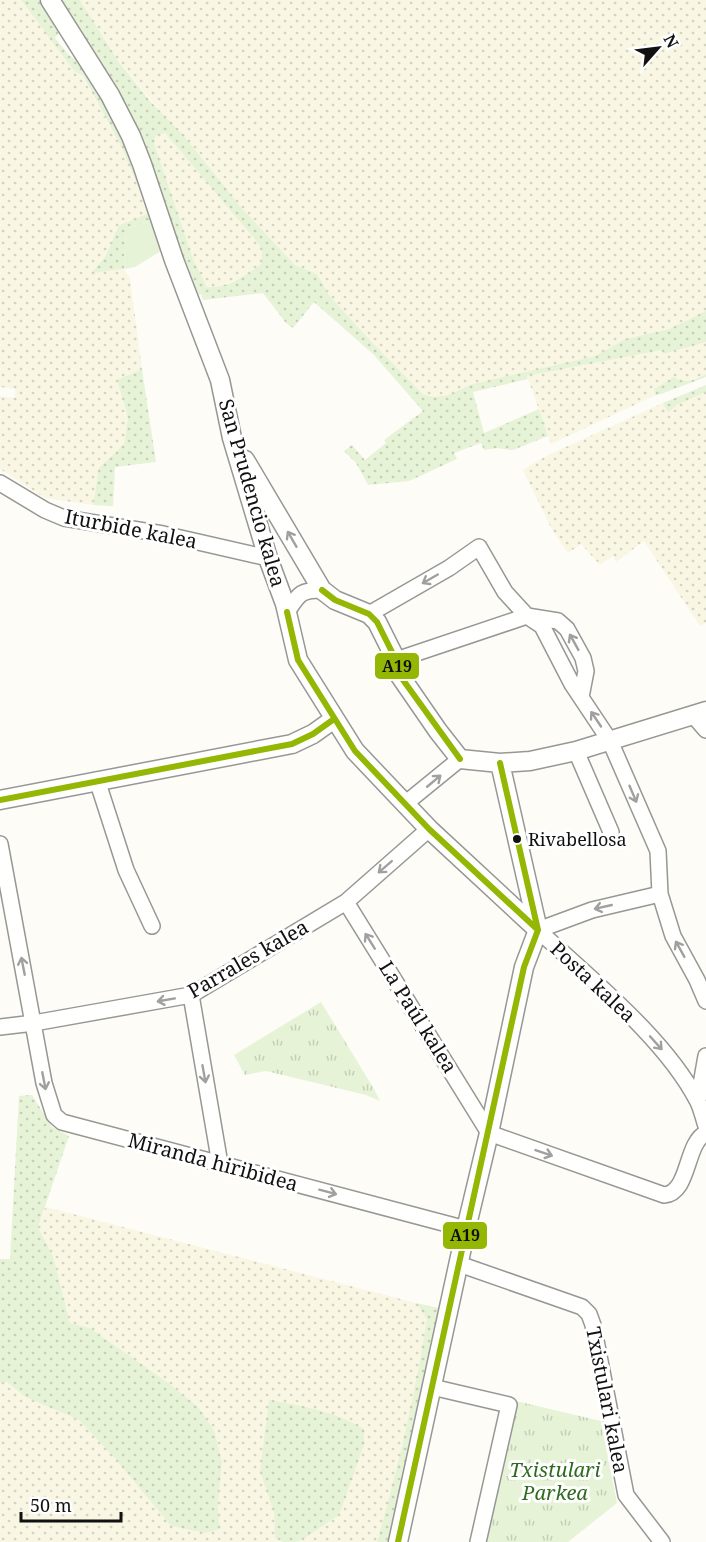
<svg xmlns="http://www.w3.org/2000/svg" width="706" height="1542" font-family="'Noto Serif',serif">
<style>
.farmland{fill:url(#farmland-dots)}
.grass{fill:url(#grass-dots);fill-rule:evenodd}
.park{fill:url(#park-tufts)}
.garden{fill:#e7f3d7}
.lines{fill:none;stroke-linecap:round;stroke-linejoin:round}
.minor-casing{stroke:#979795;stroke-width:18}
.tertiary-casing{stroke:#979795;stroke-width:21}
.minor{stroke:#fffffe;stroke-width:15}
.tertiary{stroke:#fffffe;stroke-width:18}
.bus-1-casing{stroke:#fff;stroke-width:10}
.bus-1{stroke:#93b703;stroke-width:6}
.oneway{stroke:#a0a09f}
.bus-dot{fill:#111;stroke:#fff;stroke-width:2}
.labels{text-anchor:middle;stroke-width:6;stroke-linejoin:round;paint-order:stroke}
.bus-label{font-size:18px;fill:#111;stroke:#fff;text-anchor:start}
.street-label{font-size:20px;fill:#111;stroke:#fff}
.park-label{font-size:20px;font-style:italic;fill:#2f6b1f;stroke:#fff}
.line-badge{stroke:#fff;stroke-width:2}
.pale-badge-label{font-size:16px;text-anchor:middle;font-weight:bold;fill:#111}
</style>
<defs>
<pattern id="farmland-dots" width="8" height="8" patternUnits="userSpaceOnUse" patternTransform="scale(1.5)"><rect width="8" height="8" fill="#f9f7e4"/><path d="M2 2h.1M6 6h.1" fill="none" stroke="#d4d3c3" stroke-width="1.8" stroke-linecap="round"/></pattern>
<pattern id="grass-dots" width="8" height="8" patternUnits="userSpaceOnUse" patternTransform="scale(1.5)"><rect width="8" height="8" fill="#e7f3d7"/><path d="M2 2h.1M6 6h.1" fill="none" stroke="#c5cfb8" stroke-width="1.8" stroke-linecap="round"/></pattern>
<pattern id="park-tufts" width="24" height="20" patternUnits="userSpaceOnUse" patternTransform="scale(1.5)"><rect width="24" height="20" fill="#e7f3d7"/><path d="M3 7l-1-3M5 7V3M7 7l1-3M15 17l-1-3M17 17v-4M19 17l1-3" fill="none" stroke="#c5cfb8"/></pattern>
</defs>
<rect width="100%" height="100%" fill="#fdfcf7"/>
<path class="farmland" d="M0,0h21l53,71 8,5 40,72 23,56 2,10 -28,11 -14,32 -13,15 32,-3 6,9 12,91 -25,11 11,38 -4,26 -8,10 -20,32 -3,19 -48,-7 -45,-29v-73l15,2v-9l-15,-2z
M80,0h626v311l-37,18 -44,10 -30,17 -123,28 -24,11 -14,2 -11,-3 -53,-54 -41,-45 -12,-21 -22,-9 -56,-60 -121,-144z
M165,133l92,109 5,9 -1,13 -18,13 -26,10h-10l-13,-26 -40,-118 2,-7z
M706,342v32l-19,7 -33,7 2,7 -105,49 -24,-68 135,-26 3,4z
M706,392v231l-6,3 -56,-85 -28,21 -3,-6 -13,9 -19,-21 -13,9 -16,-23 -29,-60 25,-15 115,-52 5,10 9,-8z
M46,1207l370,96 12,16 -12,73 -24,99 -15,51h-81l8,-3 35,-24 -79,-44 14,42 1,25 8,4h-283v-159l7,-1 18,15 54,23 39,42 102,66 -2,-22 4,-44 -24,-55 -28,-23 -80,-56 -20,-5 -17,-67 -15,-29z"/>
<path class="grass" d="M21,0h21l19,30 -6,8 14,17 13,9 39,63 33,93 -28,9 -2,40 -33,4 14,-16 14,-32 28,-11 -2,-10 -23,-56 -39,-72 -9,-5z
M59,0h21l38,61 32,40 35,36 54,68 56,60 22,9 12,21 41,45 53,54 11,3 14,-2 24,-11 123,-28 30,-17 44,-10 37,-18v31l-42,12 -2,-4 -135,26 1,3 -55,13 11,41 55,-24 9,27 -35,14 -16,-2 -13,2 -3,-7 -27,10 3,6 -48,22 -41,4 -12,-22 -12,-12 8,-6 13,15 21,-17 -2,-3 39,-29 -49,-56 -60,-53 -21,26 -7,-5 -23,-30 -60,7 -1,-5 -4,-1 -12,-32 -3,1zM165,133l92,109 5,9 -1,13c-16,12 -33,24 -54,23l-13,-26 -40,-118 2,-7z
M142,369l14,93 -41,5 -2,39 -20,-1 6,-37 25,-24 4,-26 -11,-38z
M706,374v3l-45,17 -5,1 -2,-6 20,-12c11,8 21,2 32,-3z
M706,385v7l-29,13 -9,8 -5,-10z
M32,1095l20,32 17,9 -31,91 15,29 17,67 20,5 80,56 28,23 16,23 8,32 -4,44 2,23 -15,4 -34,-7 -53,-64 -39,-42 -54,-23 -18,-15 -7,1v-124h10l9,-163z
M416,1303l27,6 -51,233h-15c21,-74 38,-147 50,-223z
M269,1400c33,6 66,11 95,29v16l-25,70 -35,24 -8,3h-13l-8,-4 -1,-25 -14,-42z"/>
<path class="park" d="M321,1002l53,87 6,12 -14,-6 -100,-24 -21,4 -11,-20z
M516,1401l85,20 16,82 -49,39h-83z"/>
<path class="garden" d="M154,220l10,29 -29,18 -11,2 2,-40z"/>
<g class="lines">
<g class="minor-casing">
<path id="minor" d="M0,483l45,27 19,8 99,16 105,24
M287,612c12,-18 13,-22 35,-22
M369,614l80,-46 30,-21 26,45 22,24 15,10 30,58 38,57 48,110 2,43 13,42 24,44 9,21
M396,660l131,-44 31,5 9,8 16,29 3,13 -5,26
M693,715l13,15
M576,751l35,81
M97,780l29,90 26,56
M406,803l54,-44
M0,844l44,239 10,32 8,7 404,107
M660,894l-68,16 -54,20c51,48 126,107 159,170 4,7 6,17 9,26
M346,902l143,231 175,62c26,-2 21,-52 42,-62
M191,995l29,169
M0,1027l34,-4 157,-28 155,-93 83,-73
M698,1101l8,-45
M459,1264l123,43 7,7 4,11 33,170 36,47
M432,1387l77,18 -31,137"/>
</g>
<g class="tertiary-casing">
<path id="tertiary" d="M50,0l60,95 21,41 11,28 32,96 46,120 12,58 36,120 17,46 13,56 57,91 74,78 109,101
M245,460l77,130 13,10 34,14 8,8 19,38 2,13 40,58 22,28 40,4 30,-2 46,-10 130,-40
M500,763l38,167
M0,800l292,-56 21,-10 21,-15
M398,1542l68,-313 23,-96 35,-166 14,-37"/>
</g>
<use href="#minor" class="minor"/>
<use href="#tertiary" class="tertiary"/>
<g class="bus-1-casing">
<path id="bus-1" d="M322,590l13,10 34,14 8,8 19,38 2,13 62,86
M287,612l11,48 57,91 74,78 109,101
M500,763l38,167
M0,800l292,-56 21,-10 21,-15
M398,1542l126,-575 14,-37"/>
</g>
<use href="#bus-1" class="bus-1"/>
</g>
<defs><path id="oneway-shaft" d="M-6 0H5M1.5-3L5.5 0L1.5 3" fill="none" stroke-width="1.6" stroke-linecap="round" stroke-linejoin="round" transform="scale(1.5)"/></defs>
<g class="oneway">
<use href="#oneway-shaft" transform="translate(292 539) rotate(-120)"/>
<use href="#oneway-shaft" transform="translate(430 579) rotate(150)"/>
<use href="#oneway-shaft" transform="translate(574 642) rotate(-119)"/>
<use href="#oneway-shaft" transform="translate(596 719) rotate(-124)"/>
<use href="#oneway-shaft" transform="translate(434 781) rotate(-40)"/>
<use href="#oneway-shaft" transform="translate(633 794) rotate(67)"/>
<use href="#oneway-shaft" transform="translate(385 867) rotate(139)"/>
<use href="#oneway-shaft" transform="translate(603 907) rotate(167)"/>
<use href="#oneway-shaft" transform="translate(370 941) rotate(-122)"/>
<use href="#oneway-shaft" transform="translate(680 949) rotate(-119)"/>
<use href="#oneway-shaft" transform="translate(23 966) rotate(-101)"/>
<use href="#oneway-shaft" transform="translate(166 1000) rotate(170)"/>
<use href="#oneway-shaft" transform="translate(656 1043) rotate(48)"/>
<use href="#oneway-shaft" transform="translate(204 1074) rotate(80)"/>
<use href="#oneway-shaft" transform="translate(44 1081) rotate(79)"/>
<use href="#oneway-shaft" transform="translate(544 1153) rotate(19)"/>
<use href="#oneway-shaft" transform="translate(328 1192) rotate(15)"/>
</g>
<circle class="bus-dot" cx="517" cy="839" r="5"/>
<g class="labels">
<g class="bus-label">
<text x="528" y="846">Rivabellosa</text>
</g>
<g class="street-label">
<text transform="translate(252 493) rotate(74)" y="7">San Prudencio kalea</text>
<text transform="translate(131 529) rotate(11)" y="7">Iturbide kalea</text>
<text transform="translate(248 959) rotate(-30)" y="7">Parrales kalea</text>
<text transform="translate(593 982) rotate(43)" y="7">Posta kalea</text>
<text transform="translate(418 1017) rotate(58)" y="7">La Paúl kalea</text>
<text transform="translate(213 1162) rotate(15)" y="7">Miranda hiribidea</text>
<text transform="translate(607 1400) rotate(79)" y="7">Txistulari kalea</text>
</g>
<g class="park-label">
<text x="555" y="1477">Txistulari<tspan x="555" dy="23">Parkea</tspan></text>
</g>
</g>
<g class="line-badge">
<rect x="374" y="652" width="46" height="28" rx="6" fill="#93b703"/>
<rect x="442" y="1221" width="46" height="29" rx="6" fill="#93b703"/>
</g>
<g class="pale-badge-label">
<text x="397" y="672">A19</text>
<text x="465" y="1241">A19</text>
</g>
<g transform="translate(658 48) rotate(62)" stroke="#ffffff" stroke-width="4.5" paint-order="stroke">
<path d="M0-4.5L10 22L0 15L-10 22Z" fill="#111111"/>
<text y="-9" font-size="16" font-weight="bold" text-anchor="middle" fill="#111111">N</text>
</g>
<path d="M21 1512v9h100v-9" fill="none" stroke="#111111" stroke-width="3"/>
<text x="30" y="1512" font-size="18" fill="#111111" stroke="#ffffff" stroke-width="4.5" paint-order="stroke">50 m</text>
</svg>
